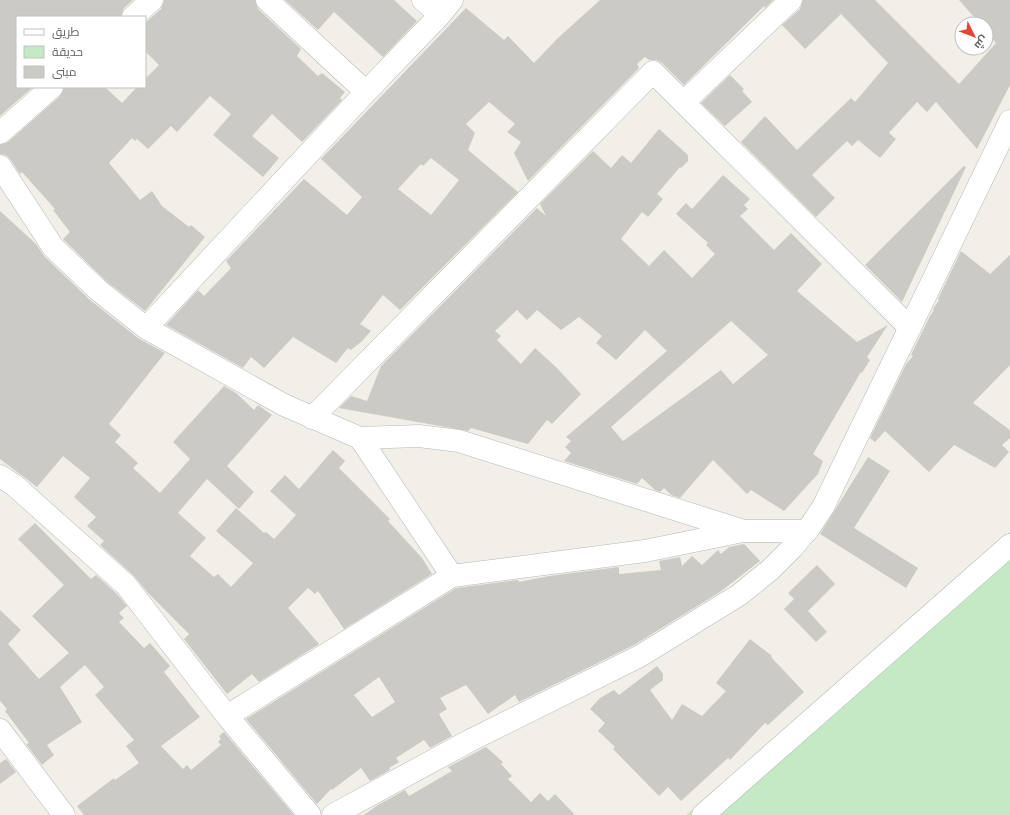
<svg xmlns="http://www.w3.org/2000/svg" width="1010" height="815" font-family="Inter,Cairo,sans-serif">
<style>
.green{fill:#c5e8c5}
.building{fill:#cccac5;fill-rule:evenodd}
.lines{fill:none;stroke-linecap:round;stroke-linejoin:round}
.minor-casing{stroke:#b5b8bc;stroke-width:23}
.tertiary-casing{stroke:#b5b8bc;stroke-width:23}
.minor{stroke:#fff;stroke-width:22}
.tertiary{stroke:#fff;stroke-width:22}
</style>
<rect width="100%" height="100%" fill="#f1efe8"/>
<path class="green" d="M1010,532v283h-324z"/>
<path class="building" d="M0,0h133l-9,8 -3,9h-104v70h16l-33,29z
M164,0h91l3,9 43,40 -4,7 21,20 4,-3 23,19 -5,6 2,2 -40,42 -30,-28 -20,22 27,22 -16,19 -50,-42 18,-21 -21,-18 -33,36 -6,-6 -23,23 -11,-10 -2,2 -3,-3 -23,25 31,37 12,-9 10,15 27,21 2,-2 14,12 -60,74 -39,-30 -43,-42 7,-7 -17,-22 2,-1 -33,-37 -2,2 -10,-15 -4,-4 -6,-1v-9l8,-3 52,-46 4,-9h41l17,16 15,-16h8v-8l14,-14 -14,-14v-28l16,-14z
M285,0h109l23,21 -34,36 -49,-45 -16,18z
M600,0h173l-8,8 -1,-2 -80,79 -22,-22 -6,-3h-7l-4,-3 -8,7 2,4 -111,113 -14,-28 7,-11 -14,-10 8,-8 -26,-22 -23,22 9,9 -7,17 50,42 -118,118 -17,-15 -23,29 11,7 -10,11 -10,8 -3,-2 -12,15 -43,-26 -29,31 -13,-11 -8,11 -77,-43 32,-35 6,6 27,-28 -5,-7 78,-82 43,36 15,-18 -41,-38 145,-151 38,32 4,-4 26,27 24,-25zM431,158l28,22 -28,35 -33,-26 23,-25 2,2z
M803,0h72l84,84 37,-41 -10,-12v-7h-6l-21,-24h51v85l-33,64 -41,-47 -9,10 -10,-10 -28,31 7,6 -16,19 -22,-18 -6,6 -5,-5 -35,34 23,23 -19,19 -75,-75 24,-26 32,34 54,-52 4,4 33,-39 -47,-49 -36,35 -23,-24 18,-16z
M730,75l14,14 -2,2 10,11 -27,24 -24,-23z
M659,129l29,26v6l-7,7 -1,-1 -23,27 6,5 -15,18 -6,-5 -21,27 28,27 15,-16 28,28 23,-24 -9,-9 2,-2 -32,-29 10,-11 6,6 31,-34 27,24 -6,6 4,4 -8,7 34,34 17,-17 31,31 -25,27 60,51 31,-17 -21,32 3,3 -8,13 -1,-1 -48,82 10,7 -5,13 -34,37 -33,-21 -4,4 -34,-34 -33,38 -9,-3 -7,-7 -4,4 -5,-2 -13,-12 -5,6 -73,-23 7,-8 -6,-6 6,-6 -5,-4 101,-86 -22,-21 -29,30 -20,-17 6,-7 -23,-19 -18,13 -24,-20 -10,10 -10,-10 -22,21 6,5 -4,4 24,24 14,-16 21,19 25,27 -29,30 -5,-4 -19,24 -57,-16 -3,3 -129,-23 12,-12 16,5 14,-35 156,-158 9,8 -6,-12 53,-53 18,17 11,-13 9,8zM731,321l37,34 -35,29 -12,-14 -98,71 -12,-14z
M964,166l2,1 -64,135 -37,-37z
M0,211l36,33 8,12 46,44 48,38 27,15 -56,71 12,11 -6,7 23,21 -5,5 27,25 30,-34 -17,-17 51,-56 12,7 18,17 4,-5 14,10 -45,51 27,26 -15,17 -32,-30 -29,34 28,25 -16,18 24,21 4,-3 13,13 22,-24 -37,-32 20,-23 28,25 2,-1 8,7 22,-24 -26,-24 15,-16 14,14 34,-39 12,11 -6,7 51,51 -2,2 34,37 10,16 -88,55 -26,-38 -3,3 -7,-6 -20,20 31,36 -60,38 -7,-8 -25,20 -43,-55 5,-5 -40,-40 -15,-18 -34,-31 4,-4 -17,-15 9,-9 -22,-20 16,-19 -27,-22 -26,31 -37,-28z
M961,251l29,23 20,-19v110l-37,38 37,27v8l-8,7 7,7 -14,16 -41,-23 -25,27 -44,-41 -10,11 -5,-4 36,-74 7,-8 -2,-1 19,-39 4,-6 -1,-1 6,-9 -1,-1z
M868,457l22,14 -36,57 64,40 -12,20 -86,-54z
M35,523l56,56 5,-4 21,19 10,12 -8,7 5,5 -5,4 25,26 6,-5 20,23 -6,6 36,45 -39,29 22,23 4,-4 4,5 30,-25 -3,-3 3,-3 -2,-3 5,-4 70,83h-210l-7,-9 37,-28 1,2 24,-17 -13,-17 8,-6 -39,-45 9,-8 -19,-22 -25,22 22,35 -35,23 7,10 -12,10 -16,-21 3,-1 -24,-32 2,-2 -7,-8v-91l21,20 -13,14 31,35 30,-26 -37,-37 32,-31 -46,-46z
M744,544l16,17 -40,31 -86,53 -115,57 -4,-7 -27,19 -22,-29 -26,13 7,11 -8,5 13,22 -22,12 -6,-8 -28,18 3,4 -10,6 1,2 -20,11 -9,-13 -29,22 -1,-1 -14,15 -71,-85 210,-131 62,-8 1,2 30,-6 70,-9v7l42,-4 -2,-9 21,-4 2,9 10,-10 10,9 16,-15 3,4 8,-7zM379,677l16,25 -23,15 -18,-22z
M817,565l18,19 -27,27 19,21 -11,10 -32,-33 10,-10 -6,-6z
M750,639l22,17 -1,1 33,35 -36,33 -3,-2 -35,37 -2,-2 -47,43 -13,-14 -9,9 -46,-47 2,-2 -17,-16 7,-8 -15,-14 10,-11 14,-8 5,5 38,-29 6,8v6l-13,10 22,30 10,-16 20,12 24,-25 -10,-8z
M486,747l17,15 -2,2 11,12 -4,3 23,23 9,-9 8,8 7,-7 20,21h-211l14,-10 27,-15 4,6 43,-25 -4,-4z
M6,759l10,13 -16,12v-21z"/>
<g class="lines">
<g class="minor-casing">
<path id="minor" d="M267,0l99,92
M423,0l17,15
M133,17l19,-17
M684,102l107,-102
M0,133l52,-46
M0,166l53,81 45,43 48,38 138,77 76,33 59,-2 40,5 285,90h63
M146,328l220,-236 74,-77 12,-15
M312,418l341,-346 257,256
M360,438l92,138
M0,476l14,9 112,100 101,131 83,99
M227,716l225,-140 193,-25 98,-20
M0,730l64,85
M703,815l307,-270"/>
</g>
<g class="tertiary-casing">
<path id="tertiary" d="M333,815l138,-75 169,-84 99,-61 31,-25 21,-21 18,-21 14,-21 187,-386"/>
</g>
<use href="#minor" class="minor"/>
<use href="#tertiary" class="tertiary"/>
</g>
<rect x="16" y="16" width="130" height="72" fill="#ffffff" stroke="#bfc1c3"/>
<rect x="24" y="29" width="20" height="6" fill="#ffffff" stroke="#bfc1c3"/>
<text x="52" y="36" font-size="12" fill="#5f6368">طريق</text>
<rect x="24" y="46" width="20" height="12" fill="#c5e8c5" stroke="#bfc1c3"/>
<text x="52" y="56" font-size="12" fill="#5f6368">حديقة</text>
<rect x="24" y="66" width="20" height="12" fill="#cccac5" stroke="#bfc1c3"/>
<text x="52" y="76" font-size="12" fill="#5f6368">مبنى</text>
<g transform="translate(974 36) rotate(132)"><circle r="19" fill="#ffffff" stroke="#bfc1c3"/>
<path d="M0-3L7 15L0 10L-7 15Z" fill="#ea4335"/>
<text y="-6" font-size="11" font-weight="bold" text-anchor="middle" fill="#5f6368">ش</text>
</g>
</svg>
